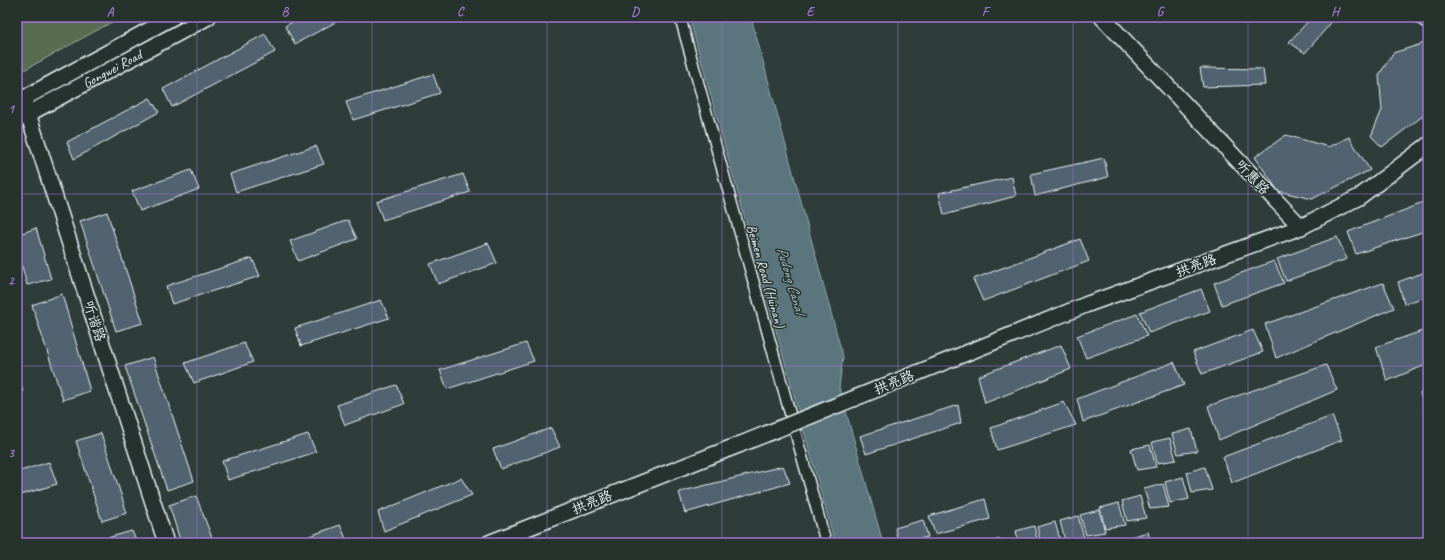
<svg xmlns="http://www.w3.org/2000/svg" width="1445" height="560" font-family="Caveat,'LXGW WenKai TC',sans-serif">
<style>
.green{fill:#596c4f;stroke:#a0aea4}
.water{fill:#5a757e;stroke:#93a7af}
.building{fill:#51636f;stroke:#e8f1f8}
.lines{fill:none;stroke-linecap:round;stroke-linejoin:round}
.street-casing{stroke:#e8f1f8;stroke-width:13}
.secondary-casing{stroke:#e8f1f8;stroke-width:18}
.street{stroke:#26332d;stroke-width:10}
.secondary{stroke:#26332d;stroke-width:15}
.secondary-bridge-casing{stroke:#e8f1f8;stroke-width:18;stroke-linecap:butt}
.secondary-bridge{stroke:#26332d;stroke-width:15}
.grid{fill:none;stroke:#a171d3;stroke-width:1;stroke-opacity:0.55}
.labels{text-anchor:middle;stroke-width:3;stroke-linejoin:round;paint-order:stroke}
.street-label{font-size:14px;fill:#e8f1f8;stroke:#26332d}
.water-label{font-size:15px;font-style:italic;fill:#a8b9c1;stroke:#26332d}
.neatline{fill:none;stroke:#a171d3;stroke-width:1.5}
.grid-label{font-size:13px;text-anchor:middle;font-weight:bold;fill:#a171d3}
</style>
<rect width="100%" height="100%" fill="#2f3d3a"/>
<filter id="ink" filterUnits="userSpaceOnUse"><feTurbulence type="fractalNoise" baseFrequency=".025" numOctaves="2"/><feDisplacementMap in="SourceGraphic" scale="8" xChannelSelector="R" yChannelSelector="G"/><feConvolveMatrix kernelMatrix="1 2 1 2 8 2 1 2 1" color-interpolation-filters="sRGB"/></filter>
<g filter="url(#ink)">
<path class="green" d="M17,17h104l-104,57z"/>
<path class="water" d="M689,17h62l92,340 -4,30 44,156h-48z"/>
<path class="building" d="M302,17h43l-50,27 -10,-18z
M1312,17h24l-31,36 -16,-11z
M265,34l10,18 -103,55 -9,-18z
M1428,42v70l-46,35 -11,-11 11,-26 -3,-35 14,-22z
M1200,68l63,1 2,16 -62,2z
M433,74l7,19 -87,27 -7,-18z
M150,98l9,14 -85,47 -7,-17z
M1286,135l43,12 20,-10 21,33 -58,29 -34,-8 -23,-34z
M316,146l8,18 -88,28 -6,-18z
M1104,158l4,19 -73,19 -4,-22z
M191,170l8,19 -59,22 -8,-20z
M463,174l7,18 -87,28 -7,-19z
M1012,177l4,19 -72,19 -5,-22z
M1428,201v29l-72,24 -8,-22z
M107,212l36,111 -27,8 -36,-110z
M348,220l9,19 -59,22 -8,-20z
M36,228l15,51 -24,6 -10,-37v-13z
M1337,237l10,22 -61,22 -9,-22z
M1080,239l9,22 -106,40 -10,-22z
M488,243l9,20 -59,21 -8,-20z
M252,258l8,18 -88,28 -6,-18z
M1274,261l10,22 -62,22 -8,-22z
M1428,271v25l-24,8 -6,-22z
M1383,283l11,25 -118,50 -11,-34z
M1201,289l9,22 -61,22 -9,-21z
M62,294l28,97 -27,9 -31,-95z
M381,300l8,18 -88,28 -6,-18z
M1137,314l10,22 -61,22 -9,-22z
M1428,329v35l-41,17 -11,-34z
M1253,330l10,22 -61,22 -9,-22z
M244,343l9,19 -59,21 -9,-20z
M526,343l8,18 -87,28 -7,-19z
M1061,345l10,24 -86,34 -7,-27z
M153,357l41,124 -27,9 -42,-124z
M1174,362l10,23 -101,37 -6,-23z
M1326,365l11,25 -118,50 -11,-34z
M17,374l6,17 -6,2z
M396,385l8,19 -59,21 -8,-20z
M1428,390v25h-2l-6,-22z
M1064,402l12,23 -79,25 -6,-22z
M958,405l3,18 -95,31 -6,-18z
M1332,416l10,24 -110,43 -9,-26z
M551,428l9,19 -59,22 -8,-20z
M1191,429l6,22 -19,3 -6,-20z
M101,433l26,80 -25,8 -26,-80z
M308,434l8,18 -88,28 -6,-19z
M1170,438l6,22 -19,3 -5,-21z
M1150,445l6,22 -19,3 -6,-21z
M49,462l8,22 -40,12v-24z
M783,466l7,17 -105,30 -6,-21z
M1205,467l7,23 -20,3 -5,-21z
M1183,477l6,22 -19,4 -5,-21z
M461,478l11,17 -88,36 -6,-19z
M1163,484l6,23 -19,2 -6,-20z
M196,496l18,47h-33l-12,-38z
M1140,496l6,22 -19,3 -5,-20z
M985,499l5,20 -55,15 -6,-18z
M1119,503l6,22 -20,3 -5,-20z
M1099,510l6,22 -19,3 -6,-20z
M1078,516l6,22 -19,3 -5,-20z
M923,520l5,17 -30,6 -3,-15z
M1055,522l6,21h-20l-4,-16z
M340,525l8,18h-58z
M1034,526l4,17h-19l-3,-12z
M132,531l5,12h-29l-1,-5z
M1148,532l3,11h-20l-1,-6z
M1000,539l1,4h-16z
M1127,539l1,4h-18z"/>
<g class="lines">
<g class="street-casing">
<path id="street" d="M680,17l146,526
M1418,17l10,7"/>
</g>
<g class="secondary-casing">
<g id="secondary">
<path d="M1102,17l199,210"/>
<path d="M23,98l143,445"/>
<path d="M17,102l156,-85"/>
<path id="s1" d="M17,120l191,-103"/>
<path d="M1088,304l213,-77 58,-30 69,-52"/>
<path d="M489,543l252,-99"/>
</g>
</g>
<use href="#street" class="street"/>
<use href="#secondary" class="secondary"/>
<g class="secondary-bridge-casing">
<path id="secondary-bridge" d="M741,444l347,-140"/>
</g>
<use href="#secondary-bridge" class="secondary-bridge"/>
</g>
</g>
<path class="grid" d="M197,17v526M372,17v526M547,17v526M722,17v526M898,17v526M1073,17v526M1248,17v526M17,194h1411M17,366h1411"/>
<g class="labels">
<g class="street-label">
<text dy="5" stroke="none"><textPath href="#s1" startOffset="108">Gongwei Road</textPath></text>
<text transform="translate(1253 177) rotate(47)" y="5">听惠路</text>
<text transform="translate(1196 265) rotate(-20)" y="5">拱亮路</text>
<text transform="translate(766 276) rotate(74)" y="5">Beimen Road (Huinan)</text>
<text transform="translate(95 321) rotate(72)" y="5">听谐路</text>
<text transform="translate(894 382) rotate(-22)" y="5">拱亮路</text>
<text transform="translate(592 502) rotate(-22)" y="5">拱亮路</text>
</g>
<g class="water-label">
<text transform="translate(791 280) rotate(74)" y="5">Pudong Canal</text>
</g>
</g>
<rect width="1445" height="560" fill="none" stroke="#26332d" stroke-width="44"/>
<rect x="22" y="22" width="1401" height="516" class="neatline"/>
<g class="grid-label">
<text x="110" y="16">A</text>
<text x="285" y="16">B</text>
<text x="460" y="16">C</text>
<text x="635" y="16">D</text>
<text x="810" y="16">E</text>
<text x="985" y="16">F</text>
<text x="1160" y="16">G</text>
<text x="1335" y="16">H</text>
<text x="11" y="113">1</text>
<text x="11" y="285">2</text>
<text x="11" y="457">3</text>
</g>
</svg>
